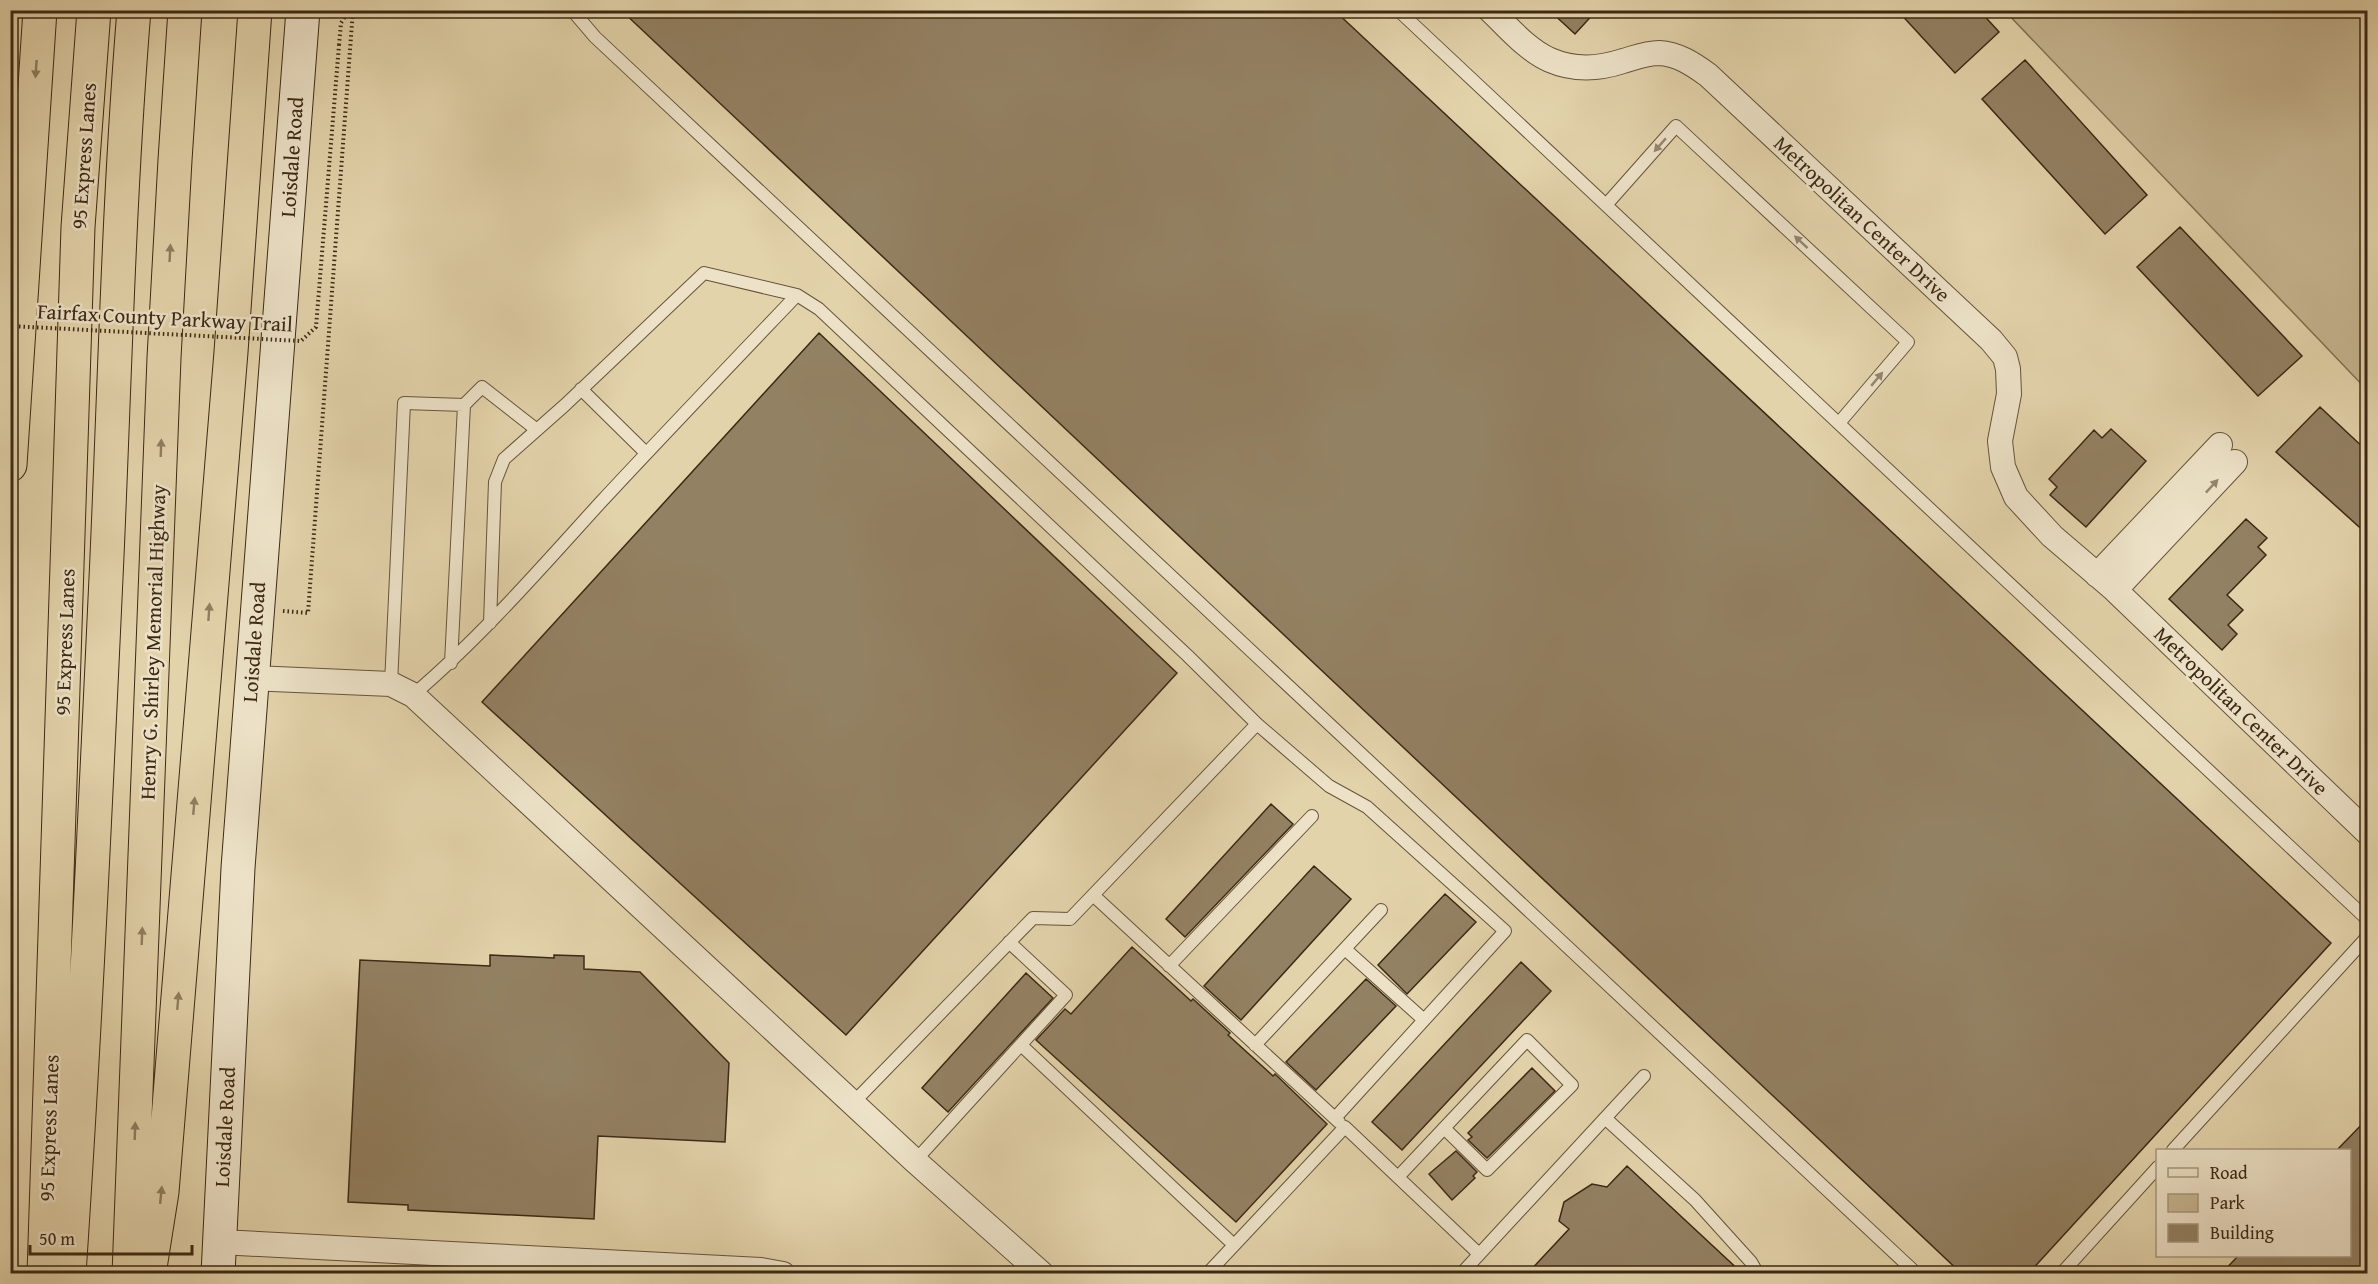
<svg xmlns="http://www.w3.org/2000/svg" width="2378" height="1284" font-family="'Gentium Book Plus',serif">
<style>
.green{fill:#c7b691;stroke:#827052;stroke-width:1.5}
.building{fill:#938163;stroke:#3c2914;stroke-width:1.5}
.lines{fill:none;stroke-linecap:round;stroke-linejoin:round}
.lane-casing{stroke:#66543a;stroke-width:14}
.street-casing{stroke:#66543a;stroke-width:26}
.secondary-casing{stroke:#3c2914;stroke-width:35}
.highway-casing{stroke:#3c2914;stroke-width:35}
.path{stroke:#3c2914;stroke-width:4;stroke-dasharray:1.5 3;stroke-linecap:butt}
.lane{stroke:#ede2c8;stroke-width:12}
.street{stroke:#ede2c8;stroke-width:24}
.secondary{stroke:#ede2c8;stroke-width:33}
.highway{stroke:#e3d3ab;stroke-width:33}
.path-bridge{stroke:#3c2914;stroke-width:4;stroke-dasharray:1.5 3;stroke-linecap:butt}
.oneway{fill:#907e60}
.oneway2{fill:#94866e}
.labels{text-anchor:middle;stroke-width:5;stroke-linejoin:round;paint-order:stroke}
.street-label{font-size:21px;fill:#3c2914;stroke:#ede2c8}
</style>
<rect width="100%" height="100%" fill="#e3d3ab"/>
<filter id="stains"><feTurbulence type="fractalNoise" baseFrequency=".00333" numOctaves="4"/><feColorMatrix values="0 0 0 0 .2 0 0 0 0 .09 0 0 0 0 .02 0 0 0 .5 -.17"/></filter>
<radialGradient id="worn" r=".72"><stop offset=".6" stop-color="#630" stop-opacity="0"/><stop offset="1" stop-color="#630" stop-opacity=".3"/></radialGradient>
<path class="green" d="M2005,11h362v379z"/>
<path class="building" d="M621,10h713l997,933 -303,331h-66z
M1549,10h48l-22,24z
M1897,10h82l20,22 -44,41z
M2025,60l122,135 -42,39 -123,-135z
M2180,227l122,129 -44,40 -121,-129z
M819,333l358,340 -331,362 -364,-333z
M2320,407l47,44v83l-91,-82z
M2111,429l35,32 -60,66 -36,-32 7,-8 -8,-8 45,-49 8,8z
M2246,519l21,19 -9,9 8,8 -39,40 16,15 -15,15 9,9 -15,16 -53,-51z
M1271,804l22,20 -108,113 -19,-18z
M1314,866l37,33 -110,121 -37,-34z
M1445,894l31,28 -69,72 -29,-29z
M1132,947l59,54 2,-2 37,34 -2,2 45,41 2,-2 52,50 -91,98 -200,-182 29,-31 6,5z
M490,955l64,3v-3l30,1v13l56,3 89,91 -4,79 -127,-6 -4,83 -186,-9v-5l-60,-3 12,-242 130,6z
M1521,962l30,29 -149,159 -30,-28z
M1026,973l27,25 -105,114 -26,-24z
M1366,979l30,27 -80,84 -30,-28z
M1532,1068l23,23 -68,67 -19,-18 4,-3 -4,-4z
M2367,1119v155h-146l17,-18h111v-106h-12z
M1456,1151l21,21 -4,4 2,2 -23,22 -23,-26z
M1627,1166l116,108h-216l42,-45 -10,-8 5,-19 28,-18 15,3z"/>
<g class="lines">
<g class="lane-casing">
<path id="lane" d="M572,10l23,27 1322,1237
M1398,10l970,910
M1606,205l70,-79 232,216 -69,81
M581,389l65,64
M490,623l5,-141 9,-23 61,-54 139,-132 93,22 22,14 369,347 69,68 -187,195 -37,-1 -180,185
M451,663l13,-258 18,-18 55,43
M391,684l13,-281 60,2
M413,695c68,-58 127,-126 187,-192 65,-70 131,-139 197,-208
M1257,724l72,62 38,21 138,124 -170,187
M1093,895l246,227
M1345,949l79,71
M1169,966l143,-150
M1021,1045l213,200
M1255,1045l126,-135
M1605,1118l90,82 56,62 7,12
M2173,1150l195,-214
M915,1161l151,-166 -57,-53
M1398,1177l129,-137 45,45 -85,85 -43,-42
M1207,1274l138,-147 134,127
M1461,1274l183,-198
M2061,1274l97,-107"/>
</g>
<g class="street-casing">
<path id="street" d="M1490,10c18,17 37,40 60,50 23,10 49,9 73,1 11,-3 23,-8 36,-8 19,1 34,11 49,22l283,265 14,17 3,12 1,25 -9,47 3,26 13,30 36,39 63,54 253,243
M2097,575l123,-130
M2115,590l120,-128
M251,678l140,6 22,11 502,466 127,113
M220,1242l541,28 22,4"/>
</g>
<g class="secondary-casing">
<path id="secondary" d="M218,1274l20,-406 65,-858"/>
</g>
<g class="highway-casing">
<path id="highway" d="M10,465l30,-455
M44,1274l34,-1047 16,-217
M69,1274c16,-239 27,-479 38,-718 8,-182 12,-364 27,-546
M129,1274l35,-916 11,-198 10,-150
M149,1274l13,-82 69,-840 24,-342"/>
</g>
<path class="path" d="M339,45l2,-22 8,-13
M283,611l25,2 45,-603"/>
<use href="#lane" class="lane"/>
<use href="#street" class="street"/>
<use href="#secondary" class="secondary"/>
<use href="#highway" class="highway"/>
<path class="path-bridge" d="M10,326l291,15 15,-14 23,-282"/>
</g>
<defs><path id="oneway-solid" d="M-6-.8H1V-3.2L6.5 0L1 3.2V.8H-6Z" transform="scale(1.5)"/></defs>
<g class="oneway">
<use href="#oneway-solid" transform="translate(36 69) rotate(94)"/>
<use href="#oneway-solid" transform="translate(170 253) rotate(-87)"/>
<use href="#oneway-solid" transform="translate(161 448) rotate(-88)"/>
<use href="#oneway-solid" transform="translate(209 612) rotate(-86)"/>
<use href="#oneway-solid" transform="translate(194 806) rotate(-85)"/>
<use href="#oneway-solid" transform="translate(142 936) rotate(-88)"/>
<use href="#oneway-solid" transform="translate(178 1001) rotate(-85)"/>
<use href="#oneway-solid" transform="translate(135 1131) rotate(-88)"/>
<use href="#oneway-solid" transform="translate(161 1195) rotate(-84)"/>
</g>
<g class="oneway2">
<use href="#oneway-solid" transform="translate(1660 145) rotate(131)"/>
<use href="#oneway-solid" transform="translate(1801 242) rotate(-137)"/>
<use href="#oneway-solid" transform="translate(1877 379) rotate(-50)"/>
<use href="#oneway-solid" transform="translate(2212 486) rotate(-47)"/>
</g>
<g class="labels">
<g class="street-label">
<text transform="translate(84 156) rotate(-86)" y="7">95 Express Lanes</text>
<text transform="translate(292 157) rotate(-86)" y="7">Loisdale Road</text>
<text transform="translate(1862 219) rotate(43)" y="7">Metropolitan Center Drive</text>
<text transform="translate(165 318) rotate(3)" y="7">Fairfax County Parkway Trail</text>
<text transform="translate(65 642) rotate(-88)" y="7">95 Express Lanes</text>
<text transform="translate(153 642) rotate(-88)" y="7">Henry G. Shirley Memorial Highway</text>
<text transform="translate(254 642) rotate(-86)" y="7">Loisdale Road</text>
<text transform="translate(2241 711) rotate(44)" y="7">Metropolitan Center Drive</text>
<text transform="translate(225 1127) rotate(-87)" y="7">Loisdale Road</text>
<text transform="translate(49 1128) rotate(-88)" y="7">95 Express Lanes</text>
</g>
</g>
<rect width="2378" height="1284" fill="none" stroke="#e3d3ab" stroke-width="36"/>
<rect x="12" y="12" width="2354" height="1260" fill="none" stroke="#3c2914" stroke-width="3"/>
<rect x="18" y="18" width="2342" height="1248" fill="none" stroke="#3c2914" stroke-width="1.5"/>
<rect x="2156" y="1149" width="195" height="108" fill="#ede2c8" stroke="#a69880" stroke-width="1.5"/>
<rect x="2168" y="1168" width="30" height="9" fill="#ede2c8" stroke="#a69880" stroke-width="1.5"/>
<text x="2210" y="1179" font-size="18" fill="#3c2914">Road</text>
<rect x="2168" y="1194" width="30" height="18" fill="#c7b691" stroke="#a69880" stroke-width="1.5"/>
<text x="2210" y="1209" font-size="18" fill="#3c2914">Park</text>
<rect x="2168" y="1224" width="30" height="18" fill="#938163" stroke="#a69880" stroke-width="1.5"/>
<text x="2210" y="1239" font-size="18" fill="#3c2914">Building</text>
<path d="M30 1245v9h162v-9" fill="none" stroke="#3c2914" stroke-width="3"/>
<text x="39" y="1245" font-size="18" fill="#3c2914" stroke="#ede2c8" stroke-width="4.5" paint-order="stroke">50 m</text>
<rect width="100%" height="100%" filter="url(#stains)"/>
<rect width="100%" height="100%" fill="url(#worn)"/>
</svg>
